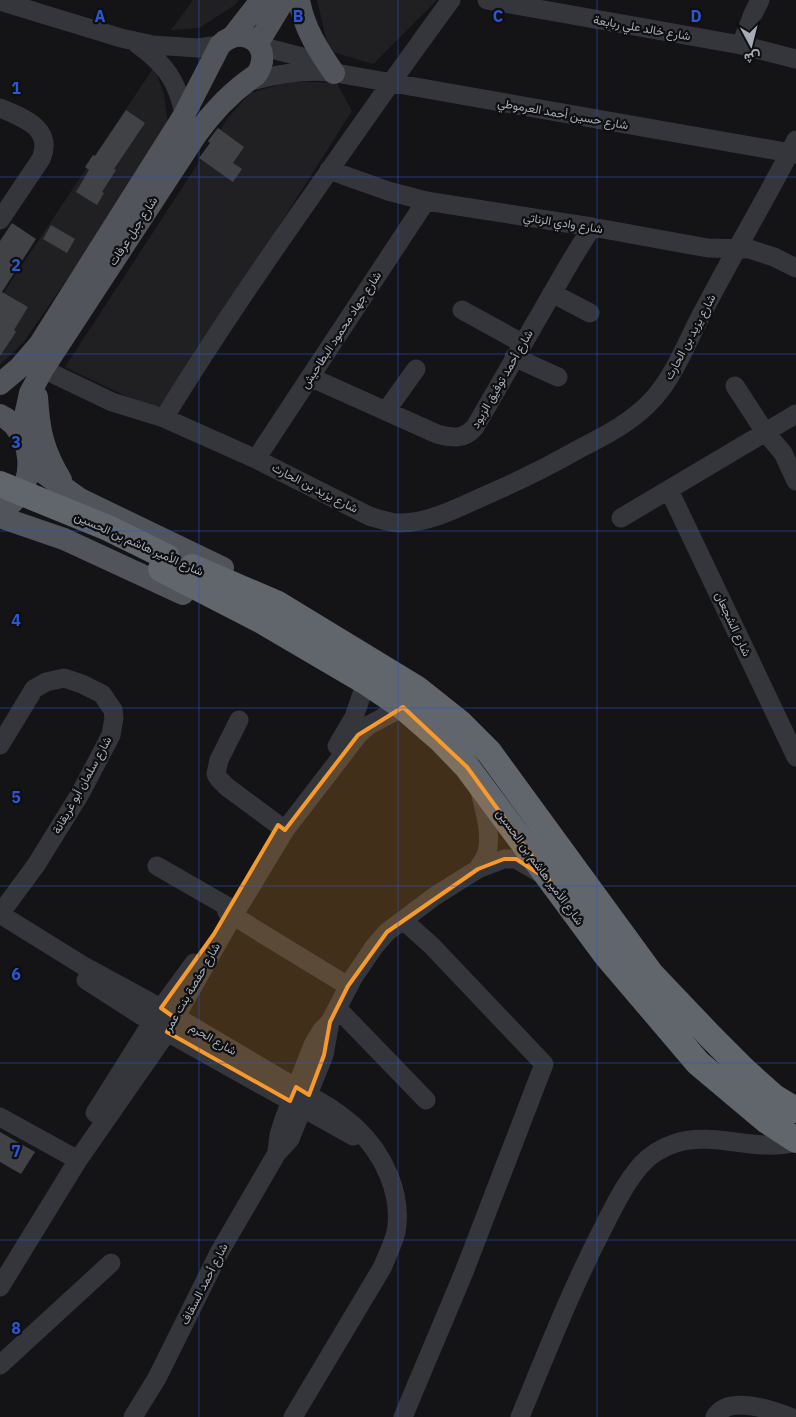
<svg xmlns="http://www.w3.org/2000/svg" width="796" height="1417" font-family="'IBM Plex Sans',Vazirmatn,sans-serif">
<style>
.built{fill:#202023}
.building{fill:#404246}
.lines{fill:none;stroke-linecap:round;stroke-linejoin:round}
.minor{stroke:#35363b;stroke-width:19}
.major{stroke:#51545a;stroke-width:22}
.highway{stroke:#61656c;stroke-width:26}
.highway-bridge{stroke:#61656c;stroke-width:26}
.marked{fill:#f79a2b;fill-opacity:0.2;stroke:#f79a2b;stroke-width:4;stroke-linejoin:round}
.grid{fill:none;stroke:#2b57d5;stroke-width:1;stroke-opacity:0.55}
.labels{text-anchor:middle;stroke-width:4.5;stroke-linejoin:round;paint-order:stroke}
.street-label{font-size:12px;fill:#a5acb6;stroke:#0f0f11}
.grid-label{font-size:16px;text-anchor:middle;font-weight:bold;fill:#2b57d5;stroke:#0f0f11;stroke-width:4.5;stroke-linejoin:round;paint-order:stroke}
</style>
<rect width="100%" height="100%" fill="#141416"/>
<path class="built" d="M193,0h46l-4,5 -36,23 -28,2z
M317,0h120l-64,64 -44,-13z
M154,67l10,27 5,38 -146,211 -23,22v-67z
M292,81l45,2 15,28 -186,293 -15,4 -86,-41 162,-248 23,-26z"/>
<path class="building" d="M126,110l19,13 -31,46 2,1 -14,22 2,1 -7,12 -21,-13 13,-22 -4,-3 8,-12 2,1z
M218,128l26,19 -11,16 9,6 -9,13 -34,-24 11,-15 -2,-2z
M12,223l24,16 -34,53 26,15 -14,23 2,2 -16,24v-115z
M51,225l24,14 -8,14 -24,-14z
M0,1132l35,20 -14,22 -21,-12z"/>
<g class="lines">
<path class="minor" d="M487,0l254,45 55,14
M0,1l121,37 32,7 45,3 22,-3
M137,44c28,20 41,37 47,71
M741,45l12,-31 7,-14
M260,46l46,12 23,13
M244,83c28,-8 57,-14 86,-11l466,82
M0,108c23,10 54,20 41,51l-41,61
M329,170l59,21 38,10 166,26 116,21 41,1 25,8 22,11
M552,293l38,20
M462,310l60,33
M514,357l44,20
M43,369l69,33 52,16 92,41 113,57c11,3 22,8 33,7 32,-1 61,-18 89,-30 30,-13 60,-28 88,-44 27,-14 55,-28 75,-51 23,-26 35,-62 52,-92 29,-56 62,-110 90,-166
M310,377l127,57c15,4 27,6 38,-7l97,-168 20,-32
M735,386l30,46 18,21 13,28
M386,411l30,-42
M164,418c47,-77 97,-150 149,-224 45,-65 91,-130 138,-194
M256,459l170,-258
M669,490l127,267
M621,518l175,-104
M239,720l-20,40 -3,14 3,5 8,8 58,43
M0,745l34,-56 12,-7 18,-4 18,6 20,10 11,16 1,8 -3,17 -31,59 -44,71 -36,49
M337,746l17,-29 12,-35
M157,866l73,42
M478,869c2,-4 6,-9 8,-14 7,-19 -2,-45 -6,-64
M227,912l121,74
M0,914l82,51 79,43 171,101c8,6 17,12 24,19 27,25 47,66 40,104 -3,12 -9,24 -14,36l-89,149
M86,980l81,52 186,104
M337,1008l89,92
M95,1113l66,-105 33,-45
M0,1117l78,43
M277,1151l2,-16 5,-16 29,-74 9,-15 8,-8 23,-44 21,-31 13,-15 48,-36 43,-27 26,-10h12l24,14
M0,1287l78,-127 89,-128 63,-111 55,-91 73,-95 11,-10 34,-18
M0,1365l111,-102
M133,1417l24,-39 63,-127 57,-98 13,-14 34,-84 6,-33
M403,1417l61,-145 80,-208 -112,-118 -29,-26
M520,1417c26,-63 51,-127 82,-187 11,-22 23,-47 39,-65 9,-10 22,-18 35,-22 39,-12 81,10 120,-1
M715,1417c13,-23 57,-7 75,0"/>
<path class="major" d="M299,0c5,28 19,50 35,73
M233,36l28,-36
M258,43l26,-43
M0,384l19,-16 20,-23 145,-230 36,-70c24,-24 56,3 36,30 -24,16 -43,36 -60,60l-153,234 -13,24 -9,41
M37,397c2,34 6,53 24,83
M0,415c33,15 39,69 9,90
M29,457l13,15 38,27 143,69
M0,517l64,22 119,55"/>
<path class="highway" d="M192,567l86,37 138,84 44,35 29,29 162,222 61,64 31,31 31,28 22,13
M161,569l101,52 104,61 37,25 38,33 26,27 139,188 92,108 69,58 29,19"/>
<path class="highway-bridge" d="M0,484l108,44 59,29"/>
</g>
<path class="marked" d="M403,707l64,60 82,113 -33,-21h-12l-26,10 -91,63 -39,54 -18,36 -6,33 -15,40 -13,-8 -6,14 -123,-69 8,-14 -14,-10 53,-74 64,-109 7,5 73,-95z"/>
<path class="grid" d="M199,0v1417M398,0v1417M597,0v1417M0,177h796M0,354h796M0,531h796M0,708h796M0,886h796M0,1063h796M0,1240h796"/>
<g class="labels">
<g class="street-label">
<text transform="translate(642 28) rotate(10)" y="4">شارع خالد علي ربابعة</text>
<text transform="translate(563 114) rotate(10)" y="4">شارع حسين أحمد العرموطي</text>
<text transform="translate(563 223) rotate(9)" y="4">شارع وادي الزناتي</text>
<text transform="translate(133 231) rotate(-57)" y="4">شارع جبل عرفات</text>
<text transform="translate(341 330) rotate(-57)" y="4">شارع جهاد محمود البطاحيش</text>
<text transform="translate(690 337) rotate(-62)" y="4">شارع يزيد بن الحارث</text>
<text transform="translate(502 379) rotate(-60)" y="4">شارع أحمد توفيق الزيود</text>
<text transform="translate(315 488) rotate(27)" y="4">شارع يزيد بن الحارث</text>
<text transform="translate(139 544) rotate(24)" y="4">شارع الأمير هاشم بن الحسين</text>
<text transform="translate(733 624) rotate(65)" y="4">شارع الشجعان</text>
<text transform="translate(82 785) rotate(-61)" y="4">شارع سلمان أبو غريقانة</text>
<text transform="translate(540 867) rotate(54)" y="4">شارع الأمير هاشم بن الحسين</text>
<text transform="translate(192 987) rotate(-60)" y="4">شارع حفصة بنت عمر</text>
<text transform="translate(213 1039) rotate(30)" y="4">شارع الحرم</text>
<text transform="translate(204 1284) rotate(-63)" y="4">شارع أحمد السقاف</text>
</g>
</g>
<g class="grid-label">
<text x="100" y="22">A</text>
<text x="298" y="22">B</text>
<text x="498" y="22">C</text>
<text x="696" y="22">D</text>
<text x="16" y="94">1</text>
<text x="16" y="271">2</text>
<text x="16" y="448">3</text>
<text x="16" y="626">4</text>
<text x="16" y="803">5</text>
<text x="16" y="980">6</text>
<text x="16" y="1157">7</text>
<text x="16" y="1334">8</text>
</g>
<g transform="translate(751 45) rotate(173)" stroke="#0f0f11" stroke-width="4" paint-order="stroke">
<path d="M0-4L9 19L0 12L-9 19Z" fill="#a5acb6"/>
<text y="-8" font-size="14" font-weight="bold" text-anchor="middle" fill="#a5acb6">ش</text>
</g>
</svg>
